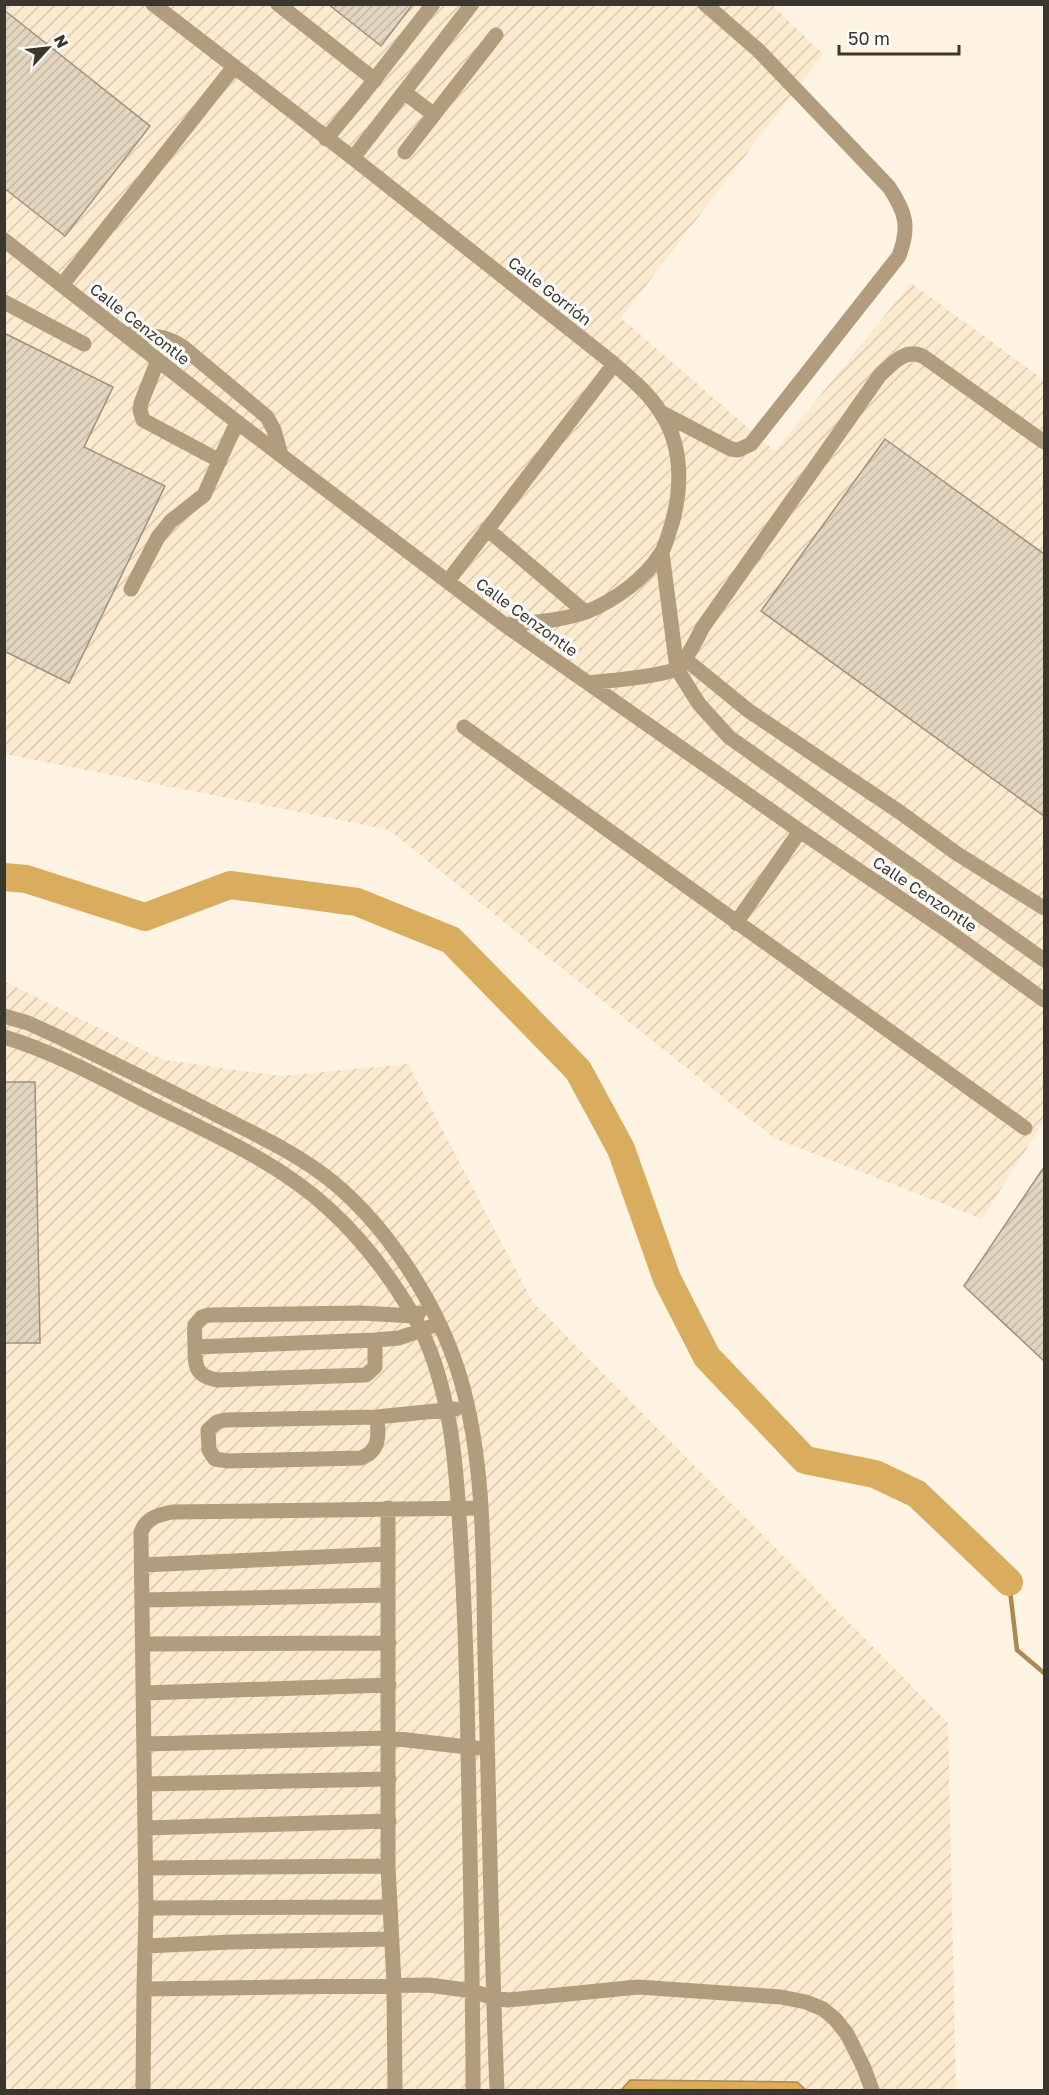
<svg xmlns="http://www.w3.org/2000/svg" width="1049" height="2095" font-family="'Golos Text',sans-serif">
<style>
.industrial{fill:url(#industrial-furrows)}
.water{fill:url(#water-waves);stroke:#ab8950;stroke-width:1.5}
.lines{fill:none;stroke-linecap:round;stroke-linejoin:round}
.stream{stroke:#ab8950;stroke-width:4.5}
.river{stroke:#daac5e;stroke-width:28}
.building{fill:url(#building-hatch);stroke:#9d917d;stroke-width:1.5}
.minor{stroke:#b19d7e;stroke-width:15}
.labels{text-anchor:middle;stroke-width:6;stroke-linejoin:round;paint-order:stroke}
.street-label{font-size:16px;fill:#3c372e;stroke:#fff}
</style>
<defs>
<pattern id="industrial-furrows" width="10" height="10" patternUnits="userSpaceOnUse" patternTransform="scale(1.5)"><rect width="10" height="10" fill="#fceace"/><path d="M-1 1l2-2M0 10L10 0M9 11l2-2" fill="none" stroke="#d9c9b1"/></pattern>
<pattern id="water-waves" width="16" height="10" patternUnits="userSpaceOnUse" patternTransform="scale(1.5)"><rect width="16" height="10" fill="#daac5e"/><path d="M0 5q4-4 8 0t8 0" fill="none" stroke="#b28d4e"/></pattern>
<pattern id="building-hatch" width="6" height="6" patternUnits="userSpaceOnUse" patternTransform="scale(1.5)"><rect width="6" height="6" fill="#e2d5c0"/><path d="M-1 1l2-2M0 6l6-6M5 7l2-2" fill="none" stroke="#c3b7a5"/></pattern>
</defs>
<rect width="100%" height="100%" fill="#fff4e3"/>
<path class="industrial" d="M4,5h768l51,49 -202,264 154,133 136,-168 133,97v741l-62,98 -208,-81 -385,-308 -384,-76z
M4,981l160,79 118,16 126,-12 124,237 416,422 8,367h-951z"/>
<path class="water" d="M630,2080l167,2 9,8h-185z"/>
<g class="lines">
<path class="stream" d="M1009,1582l8,68 27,23"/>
<path class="river" d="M4,877l22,2 119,38 85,-32 127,17 94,38 127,130 43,79 46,130 40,78 98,103 70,14 42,20 92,88"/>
</g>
<path class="building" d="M328,4h85l-32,42z
M4,10l146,116 -85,110 -61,-48z
M4,333l109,54 -29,60 81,39 -96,197 -65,-32z
M885,439l159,115v262l-283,-205z
M4,1082h31l5,261h-36z
M1044,1167v194l-80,-75z"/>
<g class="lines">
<path class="minor" d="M153,4l200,154 261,206c17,15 35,29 47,49 24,36 21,84 7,123 -2,6 -4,13 -7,17 -16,26 -47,48 -75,59 -25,9 -54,10 -81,13
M278,4l97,76
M404,92l29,22
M326,139l38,-46 69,-89
M405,152l91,-117
M353,158l119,-154
M4,240l233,182 268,203 295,206 144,97 100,72
M62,285l171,-217
M4,302l80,42
M124,334c21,1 40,0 59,13l84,70 7,13 7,25
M158,360l-17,43 -1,7 3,10 77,41
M662,413l69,36 7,1 13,-6 148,-188c11,-30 7,-43 -10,-69l-130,-136 -54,-47
M487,529l98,83
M662,553l15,116 22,35 30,33 315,223
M448,581l166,-217
M131,589l27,-52 13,-16 33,-26 33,-73
M685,659l64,52 152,102 55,40 88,55
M588,683c17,-2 81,-7 91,-16 10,-11 17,-27 24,-40l177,-252c13,-12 26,-28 44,-18l120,85
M464,727l561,401
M736,923l64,-92
M4,1016l24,7 33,15c53,26 106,51 158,78 40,20 81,39 115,67 56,47 105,124 126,194 26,88 23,187 25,277 4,145 6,291 12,436
M4,1037c50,15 96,40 142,64 62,31 131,60 183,108 33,30 61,67 84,106 39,66 44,158 48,232 4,67 6,134 7,201 2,114 5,228 5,342
M375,1340v27l-9,8 -148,5c-24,-4 -23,-15 -23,-35 0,-7 -1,-14 0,-20l7,-8 7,-2 152,-2 53,3 5,-3
M195,1347l180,-7 24,-2 31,-11
M377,1417c2,18 3,34 -16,41l-133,3 -13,-2 -6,-9 -1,-20 9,-8 8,-2 152,-3 78,-8
M388,1508v358l6,118 1,106
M480,1508l-308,4c-14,3 -27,6 -31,21l5,375 -2,81 285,-4 44,6 20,7 15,2 130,-13 143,10 25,5 17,7 12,10 12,15 17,34 8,22
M142,1565l246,-11
M142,1600l246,-5
M143,1644l246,-1
M144,1693l245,-8
M145,1744l245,-6 86,10
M145,1784l244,-5
M145,1828l244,-7
M146,1868l242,-2
M146,1908l244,-1
M146,1946l86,-4 160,-3
M143,2090l1,-101"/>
</g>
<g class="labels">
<g class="street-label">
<text transform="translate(550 291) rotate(38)" y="6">Calle Gorrión</text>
<text transform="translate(140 324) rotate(38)" y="6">Calle Cenzontle</text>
<text transform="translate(527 617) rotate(36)" y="6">Calle Cenzontle</text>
<text transform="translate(925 894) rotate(34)" y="6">Calle Cenzontle</text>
</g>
</g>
<rect width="1049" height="2095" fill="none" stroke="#3c372e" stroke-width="12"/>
<g transform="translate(48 48) rotate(63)" stroke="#ffffff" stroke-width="4.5" paint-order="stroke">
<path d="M0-4.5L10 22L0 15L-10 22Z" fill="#3c372e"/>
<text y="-9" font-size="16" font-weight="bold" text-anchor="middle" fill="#3c372e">N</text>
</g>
<path d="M839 45v9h120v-9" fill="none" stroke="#3c372e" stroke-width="3"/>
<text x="848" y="45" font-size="18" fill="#3c372e" stroke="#ffffff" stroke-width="4.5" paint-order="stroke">50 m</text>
</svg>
